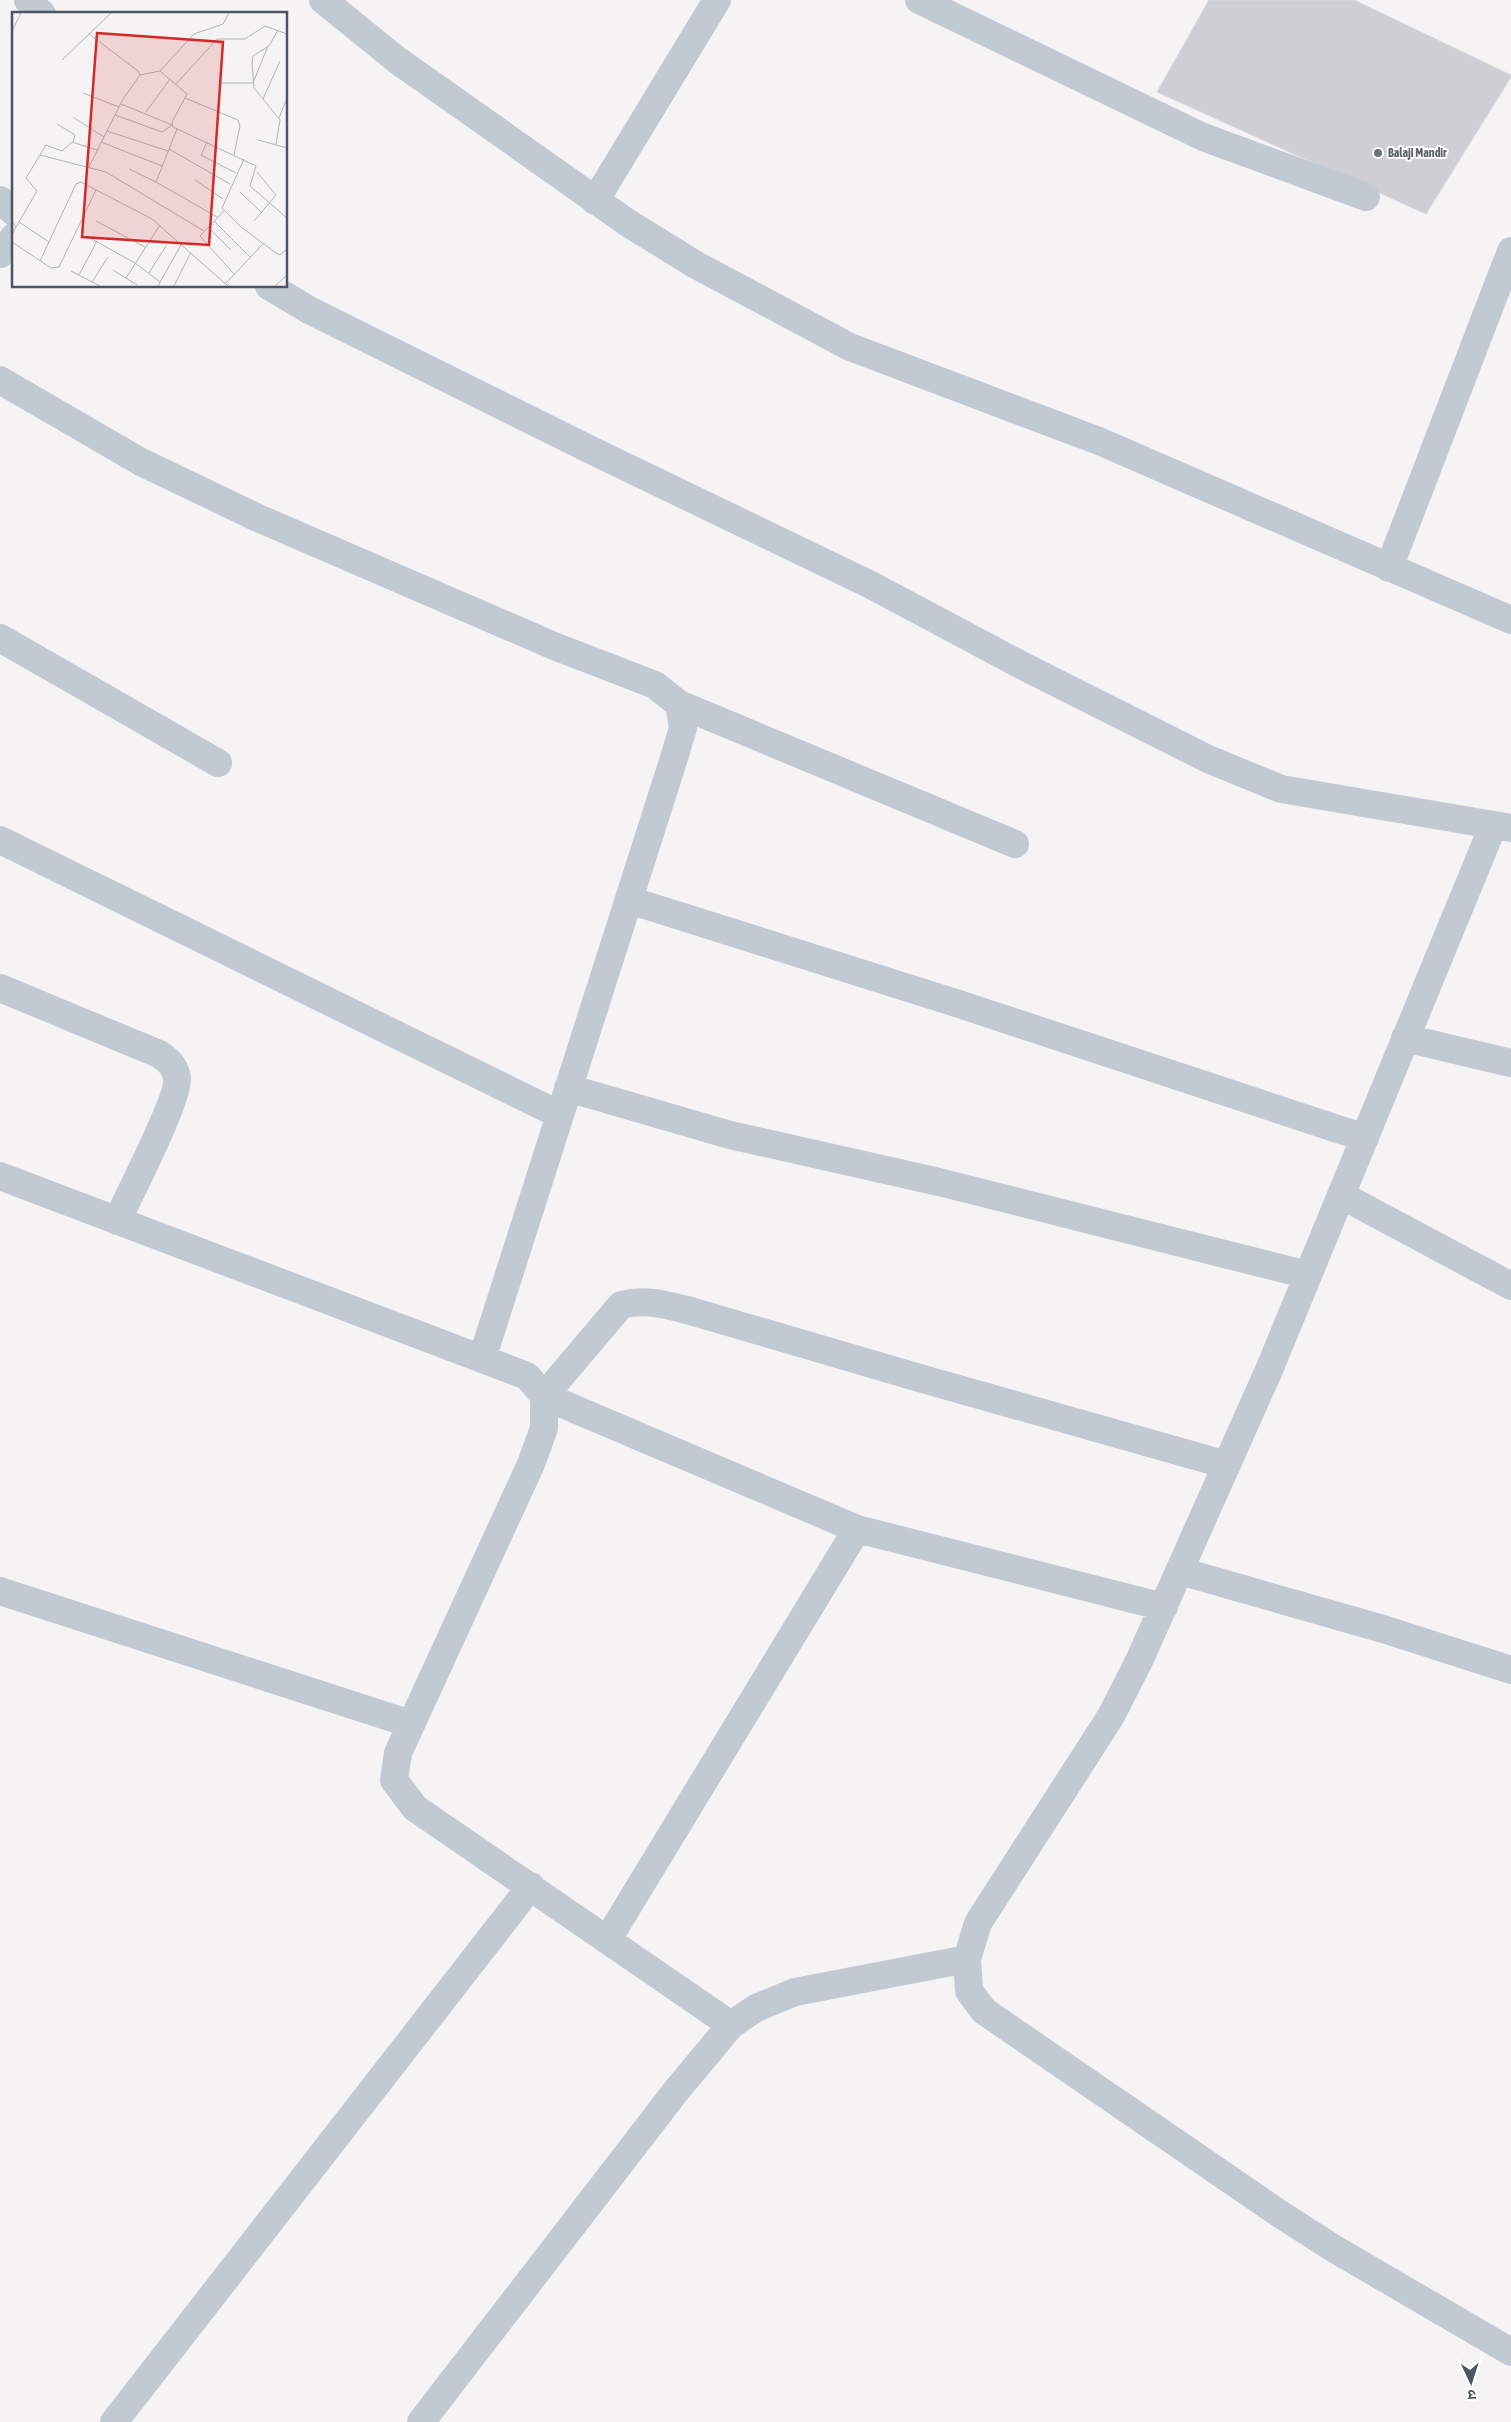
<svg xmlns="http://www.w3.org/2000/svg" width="1511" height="2422" font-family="'Asap Condensed','Noto Sans Devanagari',sans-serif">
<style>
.building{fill:#cdcfd5;stroke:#d7d9de}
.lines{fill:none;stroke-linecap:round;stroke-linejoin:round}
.minor{stroke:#c1cad2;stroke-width:28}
.worship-dot{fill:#6b7280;stroke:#fff;stroke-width:2}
.labels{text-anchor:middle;stroke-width:4;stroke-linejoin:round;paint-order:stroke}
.worship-label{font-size:12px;font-weight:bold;fill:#5b616d;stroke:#fff;text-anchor:start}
.inset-road{fill:none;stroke:#b1b4b9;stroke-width:1}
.view{fill:#d62828;fill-opacity:0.15;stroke:#d62828;stroke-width:2.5}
.inset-edge{fill:none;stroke:#4a5661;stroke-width:2.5}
</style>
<rect width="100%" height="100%" fill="#f5f3f3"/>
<path class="building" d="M1209,0h145l157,75v2l-85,137 -269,-122z"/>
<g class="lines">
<path class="minor" d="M28,0l14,14
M323,0l74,60 231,163 68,42 154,82 249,94 412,179
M919,0l284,137 163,60
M0,200l14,12
M595,201l122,-201
M0,254l14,-17
M269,286l40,24 286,142 276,133 154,82 183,92 73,30 230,39
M0,380l141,82 117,56 296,128 101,39 24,19 4,24 -9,30 -192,601
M1389,568l122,-317
M0,638l218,125
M679,704l336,140
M1493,826l-224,544 -130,291 -28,55 -133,207 -11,36 2,32 15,20 296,203 53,34 178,104
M0,840l560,275
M629,900l330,104 406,134
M0,988l159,66c9,6 16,12 18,24 3,19 -49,119 -60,143
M1405,1038l106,25
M568,1088l162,47 209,47 369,93
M0,1176l527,200 17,20v32l-13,36 -133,289 -4,27 21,28 316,217
M1341,1195l170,91
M1180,1571l203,58 128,41
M0,1591l411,133
M1164,1607l-307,-78 -313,-133 77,-91c24,-6 42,-1 66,5l236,69 304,86
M608,1939l249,-410
M114,2422l417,-536
M421,2422l255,-331 55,-66 25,-17 39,-16 172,-33"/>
</g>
<circle class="worship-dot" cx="1378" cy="153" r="5"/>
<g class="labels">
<g class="worship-label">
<text x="1388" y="157">Balaji Mandir</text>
</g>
</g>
<g transform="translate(12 12)">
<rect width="275" height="275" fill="#f5f3f3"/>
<path class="inset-road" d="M0,19l9,-18M50,48l49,-47M148,59l27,23 -15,28 1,5 83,39 -6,20 37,32M128,63l20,-4 34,-37 29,-10 6,-11M209,71h32l15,-37M164,72l41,-45h28l20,-13 22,8M71,81l36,14M173,86l53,22 2,6 -6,29M251,87l17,-38M134,100l24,-33M103,103l47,17 10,-7 -51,-21M62,106l30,19M267,106l8,-20M45,112l18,11 -2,7M165,117l-21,53 61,35M95,119l61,20M246,128l29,8M89,130l61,24M195,130l-6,13 35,18M264,132l4,-24 -26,-32 -2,-25 1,-7 16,-10 9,-16M157,137l61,35M28,143l6,-10 16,6 10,-9 25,8M232,147l-22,49 19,19 35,26 4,2 7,-6M77,155l34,-68 17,-24 -2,-4 -49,-37M117,157l27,13M183,168l28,19M228,180l22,21M212,199l-24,25 34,38M84,209l49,26M202,209l36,36M242,209l22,-26 -19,-23M0,210l4,5 -4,8M7,210l30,20M4,215l21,-36 -11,-13 14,-23 66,17 98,59M196,215l23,23M78,226l45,25 25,19M0,230l39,26 8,-1 37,-77M28,249l36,-77 5,-2 71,37 76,67M101,258l24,15M59,259l29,15M137,261l17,-27M67,263l18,-34M114,266l34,-53M80,270l16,-25M213,272l39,-41M146,274l24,-43M162,274l17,-34M263,274l12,-11"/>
<path class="view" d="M85,21l126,9 -14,203 -127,-8z"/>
<rect width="275" height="275" class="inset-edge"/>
</g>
<g transform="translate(1471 2382) rotate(176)" stroke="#ffffff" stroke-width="4" paint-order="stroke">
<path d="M0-4L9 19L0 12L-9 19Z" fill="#4a5661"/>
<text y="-8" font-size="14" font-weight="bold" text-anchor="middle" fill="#4a5661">उ</text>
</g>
</svg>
